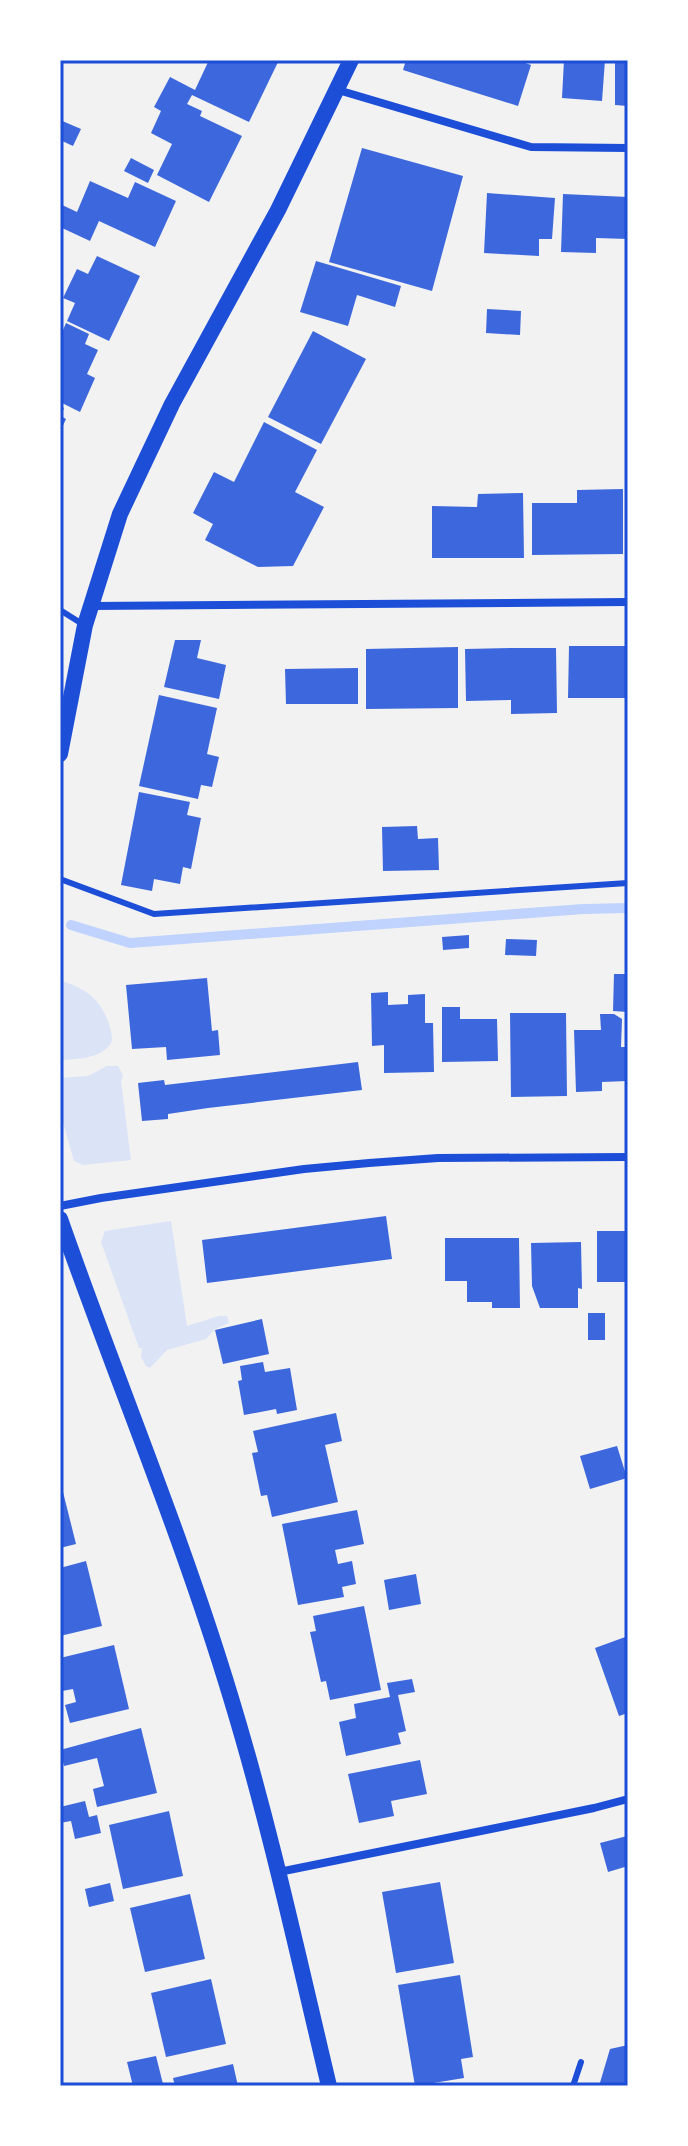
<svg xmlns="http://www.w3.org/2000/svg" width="688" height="2146" font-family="Roboto,sans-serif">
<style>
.green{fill:#dbe4f7}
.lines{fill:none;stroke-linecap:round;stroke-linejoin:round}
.stream{stroke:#bfd3fe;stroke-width:10}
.building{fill:#3d67dc}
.service{stroke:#1d4ed8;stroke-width:6}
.minor{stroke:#1d4ed8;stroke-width:8}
.secondary{stroke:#1d4ed8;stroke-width:16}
.neatline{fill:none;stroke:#1d4ed8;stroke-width:3}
</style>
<rect width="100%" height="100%" fill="#f2f2f2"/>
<path class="green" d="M60,981c25,6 41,19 49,43 2,9 6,16 -1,23 -12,12 -32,12 -48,13z
M107,1066h11l5,9 -2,6 10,79 -48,5 -9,-4 -14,-49v-34l28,-2z
M171,1221l16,105 32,-10h8l2,7 -14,6 -9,10 -39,11 -17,18 -4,-2 -5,-9 1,-9h-3l-38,-106 4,-11z"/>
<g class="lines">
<path class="stream" d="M71,925l59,18 453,-34 45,-1"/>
</g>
<path class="building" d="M209,60h70l-30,62 -57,-27 -5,9 15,7 -2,5 42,20 -33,66 -52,-27 15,-31 -21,-11 10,-22 -7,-4 16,-30 25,13z
M406,60h111l14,5 -13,41 -115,-36z
M564,60h41l-3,41 -40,-3z
M615,60h13v46l-13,-1z
M60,120l21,9 -8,17 -13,-6z
M362,148l101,28 -31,115 -103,-29z
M131,158l23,12 -6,13 -24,-12z
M90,181l38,17 7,-16 41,19 -21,46 -56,-26 -9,20 -30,-14v-23l17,8z
M487,193l68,5 -3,41h-13v17l-55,-3z
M563,194l65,3v42l-32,-1v15l-35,-1z
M97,256l43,20 -31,65 -42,-20 8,-18 -12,-5 14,-29 11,5z
M316,261l85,25 -6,21 -38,-12 -9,31 -48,-14z
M487,309l34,2 -1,24 -34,-2z
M66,323l23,11 -4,10 13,6 -11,24 8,4 -15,34 -20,-10v-65z
M313,331l53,28 -45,85 -53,-27z
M60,406l4,2 -3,8 5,3 -6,13z
M264,422l53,28 -22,42 29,15 -31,59 -35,1 -53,-27 8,-16 -20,-11 21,-41 20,10z
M623,489v65l-91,1v-52h45v-13z
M523,493l1,65h-92v-52l45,1 1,-13z
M175,640h26l-4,18 29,7 -7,34 -55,-12z
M569,646h59v52h-60z
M458,647v61l-92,1v-60z
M511,648h45l1,65 -46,1v-14l-45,1 -1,-52z
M358,668v36h-72l-1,-35z
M159,695l58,13 -10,46 12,3 -7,30 -11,-2 -3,14 -59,-13z
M139,792l51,10 -3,13 14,3 -10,51 -8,-2 -3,17 -26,-5 -2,12 -31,-6z
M417,826l1,13 20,-1 1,32 -56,1 -1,-44z
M469,935v13l-26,2 -1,-13z
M506,939l31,1 -1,16 -31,-1z
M614,974h14v38l-15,-1z
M207,978l5,53 6,-1 2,25 -53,5 -1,-13 -34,2 -6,-64z
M388,992v13l20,-1v-9l17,-1v29h8l1,49 -50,1v-28l-12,1 -1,-53z
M442,1007h18v12h37l1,42 -56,1z
M510,1013h56l1,83 -56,1z
M600,1014h14l8,5 -1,28h6v34l-25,1v9l-26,1 -2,-62h27z
M358,1062l4,28 -154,18 -40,6v5l-26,2 -4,-38 26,-3 1,5z
M386,1216l6,43 -185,24 -5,-43z
M597,1231h31v51h-31z
M445,1238h74l1,70h-28v-6h-25v-21h-22z
M581,1242l1,47 -4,-1v20h-38l-8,-22 -1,-43z
M588,1313h17v27h-17z
M262,1319l7,35 -46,10 -8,-34z
M263,1362l2,10 25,-4 7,42 -20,4 -1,-5 -32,6 -6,-34 4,-1 -2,-14z
M336,1413l6,28 -17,4 13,57 -66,15 -5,-22 -6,1 -9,-43 6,-1 -5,-21z
M617,1446l10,32 -37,11 -10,-33z
M60,1480l16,64 -16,4z
M357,1510l7,34 -29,6 3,14 14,-3 4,23 -14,3 2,10 -46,8 -16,-81z
M86,1561l16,65 -42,10v-68z
M416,1574l5,30 -32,6 -5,-30z
M364,1606l17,84 -51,10 -4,-19 -5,1 -11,-50 6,-1 -3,-15z
M628,1636v77l-9,3 -24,-68z
M114,1645l15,64 -59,14 -5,-18 11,-3 -3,-13 -11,2 -2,-33z
M412,1679l3,13 -17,3 8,36 -8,2 3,11 -55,12 -7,-34 17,-4 -2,-14 36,-7 -3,-14z
M141,1728l16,65 -60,14 -4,-18 11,-3 -7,-28 -33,8 -4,-16z
M420,1760l7,34 -36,7 3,15 -35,7 -11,-49z
M85,1801l4,16 8,-2 4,18 -26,6 -4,-18 -11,2v-16z
M169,1811l14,65 -60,13 -14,-64z
M627,1836l1,30 -20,6 -8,-29z
M440,1882l14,81 -58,10 -14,-81z
M110,1883l4,18 -25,6 -4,-18z
M190,1894l15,65 -60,13 -15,-64z
M460,1975l13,82 -12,2 3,19 -49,8 -17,-101z
M211,1979l15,65 -60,13 -15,-64z
M628,2045v41h-29l11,-37z
M156,2056l7,28 -30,2 -6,-24z
M233,2064l5,22h-63l-2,-8z"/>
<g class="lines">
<path class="service" d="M60,610l24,15
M60,879l94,35 474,-31
M573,2086l8,-24"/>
<path class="minor" d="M338,90l193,57 97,1
M92,606l536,-4
M60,1206l41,-8 203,-29 65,-6 69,-5 190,-1
M279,1872l315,-64 34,-9"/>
<path class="secondary" d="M60,754l25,-129 35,-111 52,-110 106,-194 73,-150
M60,1219c56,160 122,316 171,479 39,128 67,258 98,388"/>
</g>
<rect width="688" height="2146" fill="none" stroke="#ffffff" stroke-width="124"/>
<rect x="62" y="62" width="564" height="2022" class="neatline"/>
</svg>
